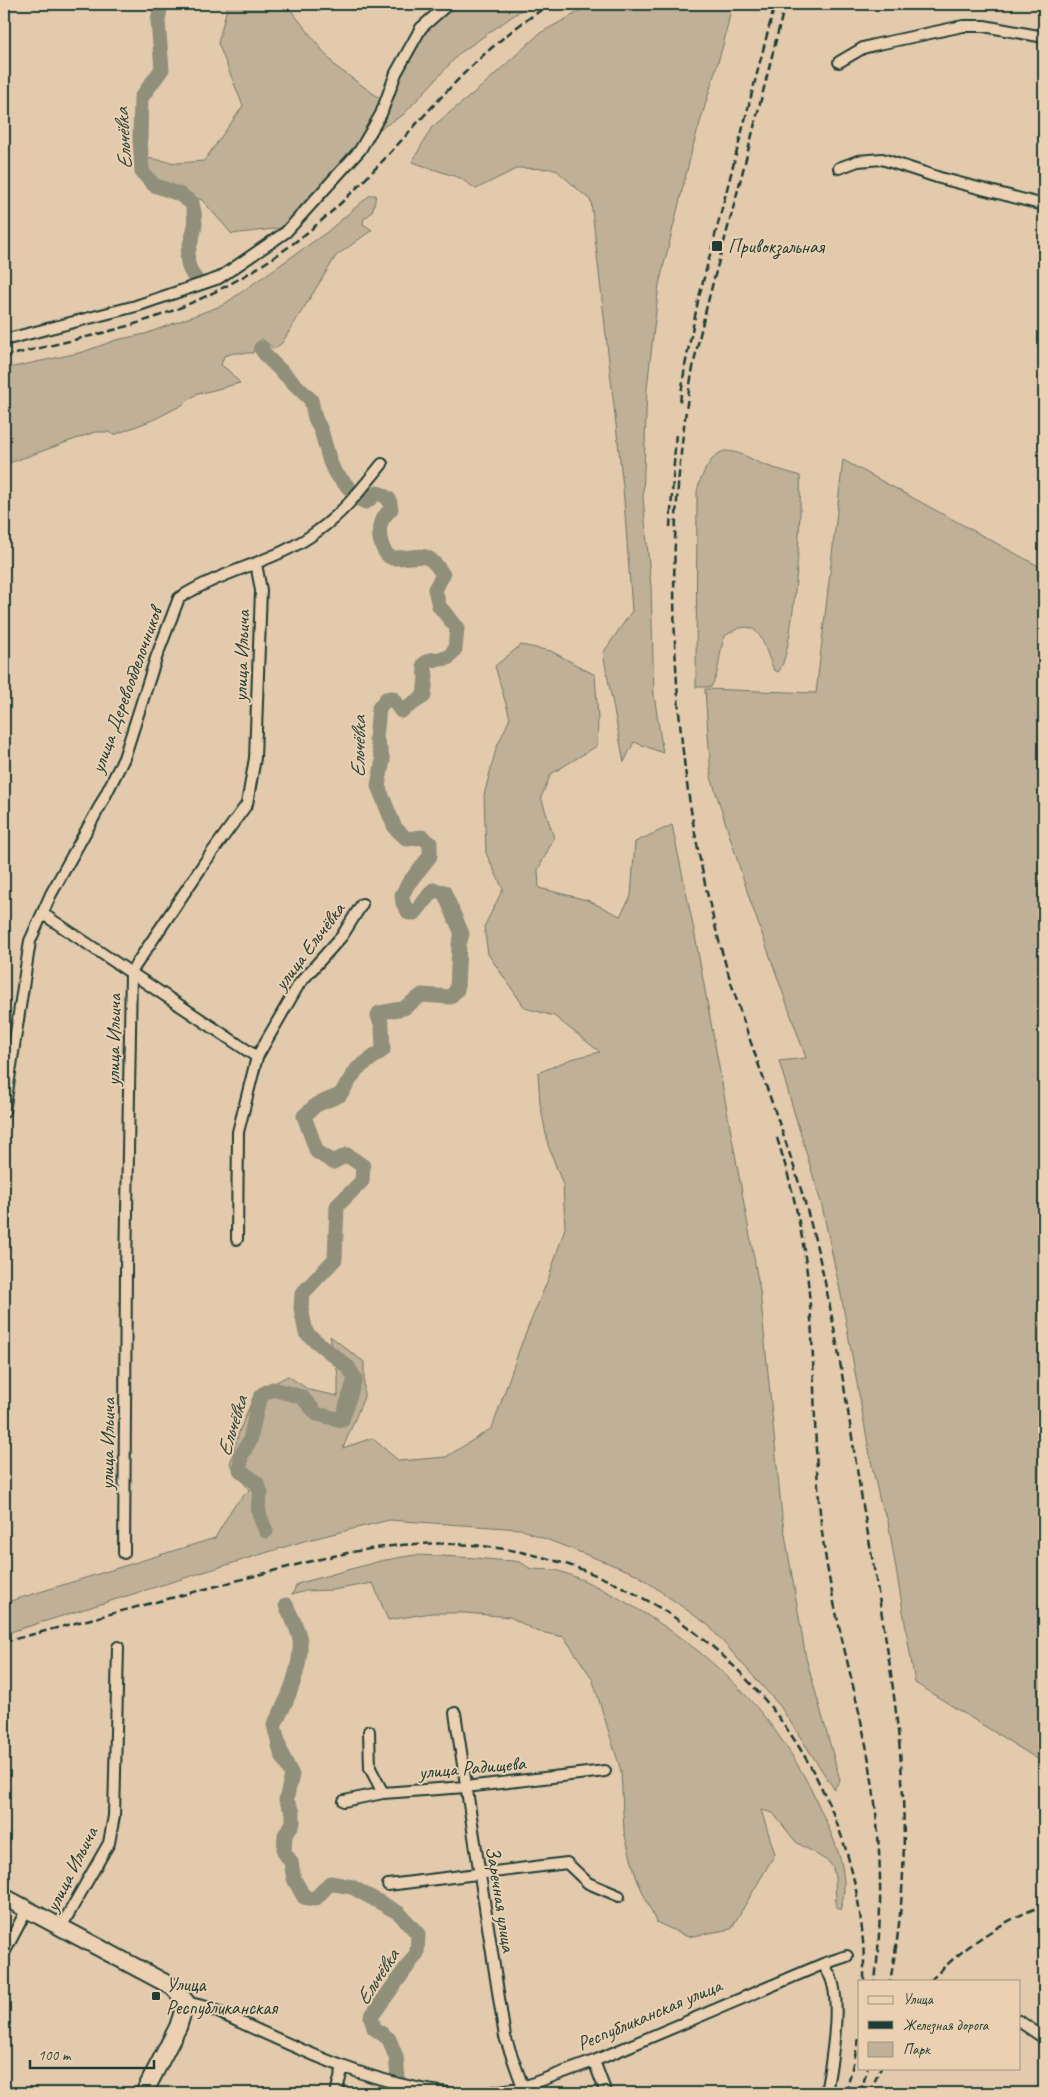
<svg xmlns="http://www.w3.org/2000/svg" width="1048" height="2097" font-family="Caveat,sans-serif">
<style>
.green{fill:#bfb097;stroke:#6f7666}
.lines{fill:none;stroke-linecap:round;stroke-linejoin:round}
.river{stroke:#908f7a;stroke-width:15}
.street-casing{stroke:#1f3d34;stroke-width:14}
.primary-casing{stroke:#1f3d34;stroke-width:20}
.street{stroke:#ebd0b2;stroke-width:10}
.primary{stroke:#ebd0b2;stroke-width:16}
.rail{stroke:#1f3d34;stroke-width:2.5;stroke-dasharray:8 4;stroke-linecap:butt}
.poi-dot{fill:#1f3d34;stroke:#ebd0b2;stroke-width:2}
.labels{text-anchor:middle;stroke-width:4;stroke-linejoin:round;paint-order:stroke}
.poi-label{font-size:20px;fill:#1f3d34;stroke:#ebd0b2;text-anchor:start}
.street-label{font-size:20px;fill:#1f3d34;stroke:#ebd0b2}
.water-label{font-size:21px;font-style:italic;fill:#30493e;stroke:#ebd0b2}
</style>
<rect width="100%" height="100%" fill="#e3caad"/>
<filter id="ink" filterUnits="userSpaceOnUse"><feTurbulence type="fractalNoise" baseFrequency=".02" numOctaves="2"/><feDisplacementMap in="SourceGraphic" scale="10" xChannelSelector="R" yChannelSelector="G"/><feConvolveMatrix kernelMatrix="1 2 1 2 8 2 1 2 1" color-interpolation-filters="sRGB"/></filter>
<g filter="url(#ink)">
<path class="green" d="M228,4h58l49,62 50,36 36,-74 27,-24h82l-70,49 -57,62 -35,21 -78,91 -58,7 -30,-34 -52,-20 -9,-23 36,6 27,-2 39,-55 -25,-63z
M593,4h139l-8,38 -31,104 -34,139 -12,103 -4,110 8,89 3,108 9,58 -29,-11 -10,20 -21,-109 29,-42 -9,-124 -32,-286 -36,-32 -37,-1 -42,21 -16,-11 -48,-16 20,-35 49,-40 59,-54z
M370,195h6c-2,10 -2,19 -12,23l-1,6 9,6 -36,26 -54,87 -8,6 -12,-10 -7,6 -2,8h-19l-10,3 -3,9 7,5 12,13 -34,9 -8,1 -16,12 -27,14 -41,16 -6,-3h-13l-83,30 -8,1v-94l79,-17 33,-12 29,-6 78,-29 104,-73z
M724,451c15,0 25,7 38,13 12,5 25,7 38,12 2,29 -5,180 -22,196l-4,-2c-12,-25 -13,-59 -49,-34 -7,17 -4,35 -14,51h-15l1,-195c3,-14 12,-36 27,-41z
M843,460l201,109v1194l-129,-80 -27,-162 -8,-19 -9,-41 -30,-166 -19,-89 -43,-145 27,-3 -56,-158 -39,-123 -6,-88 111,4z
M521,645l30,6 44,24 3,43 -1,28 -46,28 -10,23 13,41 -16,32 1,18 48,12 33,16 11,-20 4,-54 37,-17 22,105 66,361 22,226 24,141 34,122 -6,9 -54,-83 -72,-81 -72,-51 -116,-45 -131,-9 -85,21 -300,93v-31l211,-65 18,-31 16,-17 -19,-26 9,-32 16,-39 33,-17 21,14 29,6v-21l-8,-39 34,26v35l-21,51 29,-10 27,23 47,-4 46,-29 29,-83 28,-68 16,-49 -2,-43 -15,-40 -8,-42 -2,-30 33,-14 29,-7 -46,-36 -29,-8 -37,-54 -4,-27 19,-38 -17,-36 -2,-58 12,-46 14,-31 -15,-52z
M414,1555c28,1 55,2 83,5 7,1 15,0 22,2 4,1 7,4 10,6 10,3 20,0 30,3 31,10 61,27 88,44 75,47 133,106 170,187 15,34 36,71 23,108l-4,-3 -1,-29 -2,-10 -4,-6 -33,-20 -23,-29 -12,-3 14,44 -44,75 -43,8 -32,-15 -20,-45 -12,-45 -3,-61 -29,-93 -28,-41 -28,-6 -26,-14 -44,-4h-35l-43,7 -15,-37 -40,7 -28,1 -13,4 5,-11 83,-23z"/>
<g class="lines">
<path class="river" d="M161,4l-3,17 4,48 -21,29 -1,40 2,34 12,13 25,9 13,9c2,7 3,13 3,21 -2,22 -16,32 0,54
M261,348l6,9 44,43 4,18 6,12 9,32 5,11 17,18
M266,1531c-6,-13 -11,-24 -5,-38l-4,-10 -17,-13 1,-14 9,-16 8,-37 5,-9 10,-5 29,8 15,17 25,6 13,-41 -6,-11 -43,-35 -5,-25 1,-14 33,-35 2,-53 25,-25 1,-15 -16,-11 -14,7 -16,-10 -13,-36 12,-11 24,-10 17,-26 26,-19 -1,-24 -4,-10 1,-3 25,-5 18,-13 28,2 7,-7 2,-46 3,-10 -18,-42 -11,-2 -18,23h-6l-6,-10 -1,-8 6,-11 22,-28v-13l-8,-6 -15,2 -12,-11 -17,-42 5,-26 -7,-22 3,-30 7,-9 6,-1 9,13 23,-15 2,-20 -2,-12 6,-4 18,-2 7,-9 2,-21 -18,-22 -4,-17 8,-14c-17,-28 -22,-16 -51,-17 -11,-5 -15,-25 -11,-36 2,-5 6,-9 10,-13l-2,-10 -8,-5 -4,-1 -11,9 -5,-2
M286,1605c4,10 13,24 14,36 2,26 -13,61 -26,84l7,28 11,22 -6,25 7,12v11l-8,12 -1,17 7,10 3,17 10,18 11,2 15,-16 22,4 47,26 19,21 -1,19 -46,64 3,11 15,11 7,18 3,32 -1,4"/>
<g class="street-casing">
<path id="street" d="M839,62l24,-14 11,-3 89,-19h21l60,11
M839,168l19,-7 24,-2 58,19 104,27
M4,340l132,-34 83,-28 67,-46 74,-82 21,-36 15,-41 25,-45 27,-24
M43,914l214,143
M4,1112l26,-171 21,-47 49,-88 24,-48 32,-100 23,-60c10,-6 20,-12 30,-16 37,-17 78,-27 110,-52 25,-18 44,-43 63,-66
M237,1239l1,-107 19,-75 42,-73 43,-48 20,-32
M124,1553l2,-281 5,-300 74,-110 42,-58 8,-46 6,-168 -5,-26
M455,1713l50,324 18,50
M369,1731l1,37 13,25
M344,1801l39,-8 82,-6 140,-16
M388,1885l179,-22 21,20 31,13
M61,1927l48,-84 5,-27 4,-169
M4,1953l23,-44
M823,1964c3,5 6,9 8,14 11,26 0,87 -5,115
M186,2002l21,5c78,35 155,76 241,86
M1019,2021l25,17
M594,2061l12,32
M336,2093l7,-26
M489,2093l34,-6 71,-26 229,-97 24,-8"/>
</g>
<g class="primary-casing">
<path id="primary" d="M4,1897l169,90 13,15 -8,25 -34,66"/>
</g>
<use href="#street" class="street"/>
<use href="#primary" class="primary"/>
<path class="rail" d="M785,4c-18,72 -36,144 -55,216 -16,59 -33,117 -42,177 -19,126 -18,269 0,394 9,60 22,121 39,178 24,81 57,160 80,241 26,91 38,185 53,278 28,166 64,324 30,493
M4,357c48,-13 99,-22 146,-38 73,-25 138,-65 193,-118 71,-67 122,-145 208,-197
M680,402l5,-36 13,-65 77,-297
M670,527l6,-95
M777,1138c16,50 28,103 32,155 7,79 4,160 13,239 9,74 31,146 45,218 14,76 17,154 8,231
M4,1642c78,-21 157,-41 235,-62 58,-15 117,-33 177,-36 245,-12 453,192 448,437
M930,1981c33,-34 70,-59 114,-76
M846,2093l13,-54
M860,2093l8,-25
M869,2093l12,-25"/>
</g>
</g>
<g class="poi-dot">
<rect x="711" y="240" width="12" height="12" rx="2.5"/>
<rect x="151" y="1991" width="10" height="10" rx="2.5"/>
</g>
<g class="labels">
<g class="poi-label">
<text x="728" y="253">Привокзальная</text>
<text x="166" y="1991">Улица<tspan x="166" dy="23">Республиканская</tspan></text>
</g>
<g class="street-label">
<text transform="translate(241 656) rotate(-88)" y="7">улица Ильича</text>
<text transform="translate(126 690) rotate(-70)" y="7">улица Деревообделочников</text>
<text transform="translate(309 946) rotate(-53)" y="7">улица Ельчёвка</text>
<text transform="translate(113 1040) rotate(-89)" y="7">улица Ильича</text>
<text transform="translate(107 1444) rotate(-89)" y="7">улица Ильича</text>
<text transform="translate(472 1767) rotate(-5)" y="7">улица Радищева</text>
<text transform="translate(71 1869) rotate(-63)" y="7">улица Ильича</text>
<text transform="translate(501 1899) rotate(81)" y="7">Заречная улица</text>
<text transform="translate(649 2014) rotate(-23)" y="7">Республиканская улица</text>
</g>
<g class="water-label">
<text transform="translate(123 139) rotate(-94)" y="7">Ельчёвка</text>
<text transform="translate(358 747) rotate(-89)" y="7">Ельчёвка</text>
<text transform="translate(232 1426) rotate(-73)" y="7">Ельчёвка</text>
<text transform="translate(377 1977) rotate(-57)" y="7">Ельчёвка</text>
</g>
</g>
<rect width="1048" height="2097" fill="none" stroke="#ebd0b2" stroke-width="20"/>
<rect x="10" y="10" width="1028" height="2077" fill="none" stroke="#1f3d34" stroke-width="2" filter="url(#ink)"/>
<rect x="858" y="1980" width="162" height="90" fill="#ebd0b2" stroke="#999580"/>
<rect x="868" y="1996" width="25" height="8" fill="#ebd0b2" stroke="#999580"/>
<text x="903" y="2004" font-size="15" fill="#1f3d34">Улица</text>
<rect x="868" y="2021" width="25" height="8" fill="#1f3d34" stroke="#999580"/>
<text x="903" y="2030" font-size="15" fill="#1f3d34">Железная дорога</text>
<rect x="868" y="2042" width="25" height="15" fill="#bfb097" stroke="#999580"/>
<text x="903" y="2054" font-size="15" fill="#1f3d34">Парк</text>
<path d="M30 2060v8h124v-8" fill="none" stroke="#1f3d34" stroke-width="2.5"/>
<text x="38" y="2060" font-size="15" fill="#1f3d34" stroke="#ebd0b2" stroke-width="4" paint-order="stroke">100 m</text>
</svg>
